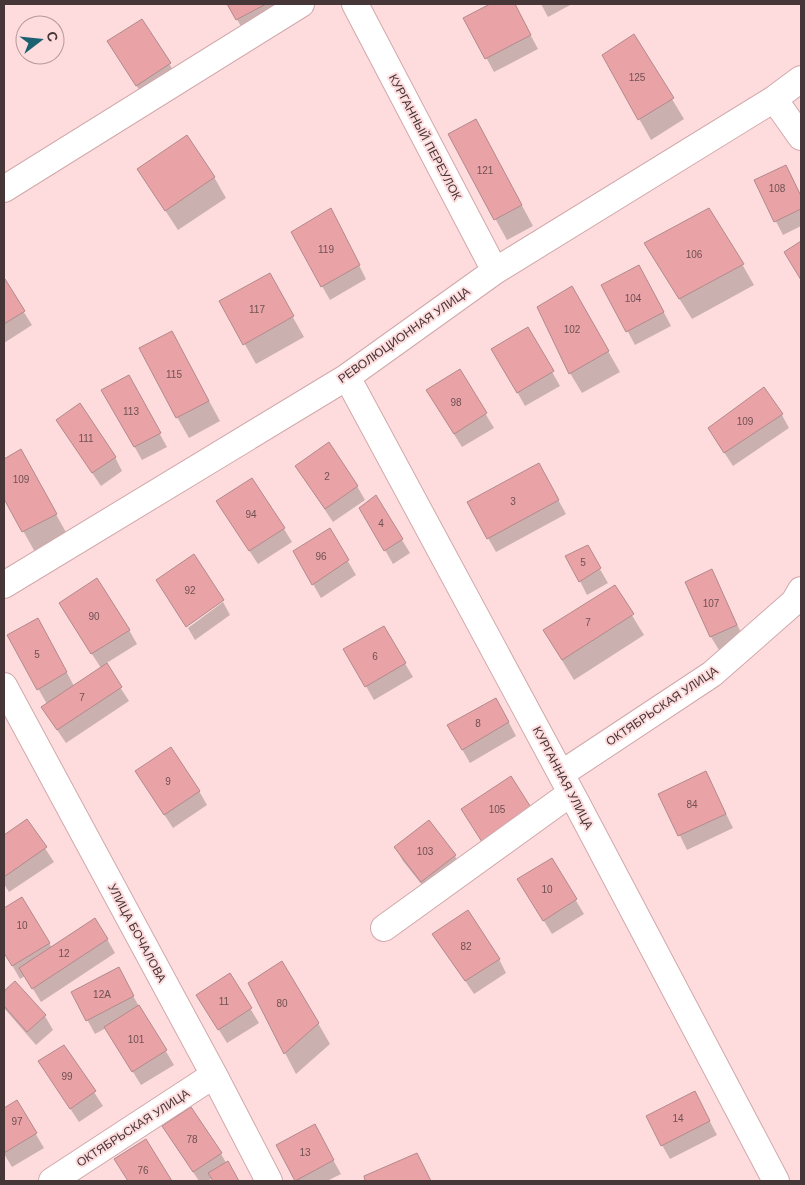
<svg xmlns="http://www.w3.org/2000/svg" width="805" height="1185" font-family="Helvetica,sans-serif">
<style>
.shadow{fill:#0003}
.building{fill:#e9a2a6;stroke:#b28a8c}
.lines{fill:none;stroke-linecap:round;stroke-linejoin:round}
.minor-casing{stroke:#d1a8aa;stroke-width:28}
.minor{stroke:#fff;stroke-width:26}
.labels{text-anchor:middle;stroke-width:4;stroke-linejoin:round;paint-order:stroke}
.number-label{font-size:10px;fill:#705153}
.street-label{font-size:12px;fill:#473637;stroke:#fedcdd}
</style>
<rect width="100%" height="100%" fill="#fedcdd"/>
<path class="shadow" d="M228,4h45l6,11 -34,18z
M492,4h22l24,45 -44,23 -29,-54z
M541,4h31l-24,13z
M142,20l36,58 -33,21 -28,-44z
M634,36l50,83 -33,21 -47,-84z
M449,135l38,6 46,85 -26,14z
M786,166l15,30v30l-18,9 -28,-54z
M138,169l76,8 12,21 -48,32z
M338,224l28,55 -36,21 -8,-14z
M645,244l97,20 12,21 -62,34z
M269,275l35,62 -48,27 -35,-62z
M647,280l24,46 -36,19 -32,-60z
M4,281l28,44 -28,18z
M572,288l48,84 -38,21 -12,-20z
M528,329l32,57 -35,20 -32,-57z
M183,353l37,68 -31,17 -12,-21z
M459,370l35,58 -32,19 -27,-43z
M128,377l39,70 -25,13 -39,-69z
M782,415l7,13 -56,38 -24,-37z
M66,434l49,23 7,14 -21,15z
M20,450l47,84 -32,18 -31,-55v-36z
M539,465l27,49 -70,38 -8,-14z
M305,480l52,6 8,14 -32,22z
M361,508l41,32 8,13 -17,11z
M226,515l58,14 8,13 -34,22z
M329,529l27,46 -35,23 -27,-47z
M587,547l21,36 -21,12 -7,-14z
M712,571l32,68 -25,11 -8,-13 -24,-55z
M614,586l30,49 -70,45 -30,-49z
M223,602l7,13 -35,25 -7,-12z
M68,617l61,13 8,14 -32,20 24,37 -63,42 -15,-22 -4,-17 -39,-68 38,-2 28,52 27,-18z
M384,628l29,49 -39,23 -29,-50z
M504,713l12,23 -46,27 -22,-38z
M706,773l27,55 -46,22 -27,-56z
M145,785l54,6 8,14 -34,23z
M27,821l27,41 -45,30 -5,-8v-47z
M428,822l27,34 8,14 -33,25 -27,-34 -8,-14z
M551,859l33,55 -32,20 -25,-41z
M22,898l30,50 55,-9 8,14 -74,49 -16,-26 -5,3 -16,-28v-42z
M434,934l65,25 7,14 -32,21z
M230,975l29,48 -32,20 -21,-34z
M15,982l30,34 8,14 -17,15 -32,-37v-15z
M249,984l69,39 12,21 -34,30z
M130,991l44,74 -33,20 -35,-57 -11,6 -23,-42z
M64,1046l39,60 -24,16 -31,-47z
M695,1093l22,42 -47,24 -8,-14z
M17,1102l27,46 -32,19 -8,-13v-44z
M172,1140l49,14 16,27h-23l-2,-3 -4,3h-9z
M322,1140l19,34 -14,7h-31l-19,-35z
M424,1168l7,13h-64l-2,-4z"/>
<path class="building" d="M227,4h39l-30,16z
M490,4h25l16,31 -46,24 -22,-41z
M142,19l29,44 -35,23 -29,-45z
M634,34l40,64 -36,22 -36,-65z
M476,119l46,86 -28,15 -46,-86z
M187,135l28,42 -50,34 -28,-42z
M786,165l15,31v13l-27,13 -20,-42z
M331,208l29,57 -39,22 -30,-55z
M709,208l35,56 -65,35 -35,-56z
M801,241v39l-17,-28z
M639,265l25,47 -38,20 -25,-47z
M270,273l24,43 -51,29 -24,-44z
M5,279l20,32 -21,13v-44z
M572,286l37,65 -40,23 -32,-67z
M528,327l26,44 -37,22 -26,-44z
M172,331l37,70 -33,17 -37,-70z
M460,369l27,44 -33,21 -28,-44z
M129,375l32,58 -27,14 -33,-57z
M764,387l19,27 -59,39 -16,-25z
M80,403l36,54 -24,16 -36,-53z
M329,442l29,44 -33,23 -30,-43z
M21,449l36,65 -35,18 -18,-33v-40z
M539,463l20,37 -72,39 -20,-37z
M252,478l33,50 -36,23 -33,-50z
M376,495l27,44 -19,12 -25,-43z
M330,528l19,32 -37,25 -19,-34z
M588,545l13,23 -22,14 -14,-26z
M194,554l30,46 -38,27 -30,-47z
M712,569l25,56 -27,12 -25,-55z
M97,578l33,52 -39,24 -32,-51z
M615,585l19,29 -72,46 -19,-30z
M38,618l29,54 -30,18 -30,-55z
M384,626l22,37 -41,24 -22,-38z
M107,663l15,24 -65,43 -16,-23z
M496,698l13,24 -47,28 -15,-25z
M171,747l29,44 -36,24 -29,-44z
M706,771l20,43 -48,22 -20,-42z
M511,776l21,33 -50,33 -21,-33z
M27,819l20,28 -43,30v-42z
M429,820l27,35 -35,27 -27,-35z
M552,858l25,41 -34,22 -26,-42z
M22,897l28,46 -38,23 -8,-13v-45z
M468,910l32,49 -35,22 -33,-47z
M95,918l13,21 -76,50 -13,-21z
M282,961l37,62 -35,31 -36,-71z
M119,967l15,29 -48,25 -15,-29z
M230,973l22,35 -34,22 -22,-35z
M15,981l31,34 -19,17 -23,-26v-15z
M139,1005l28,45 -35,22 -28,-45z
M64,1045l32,46 -26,18 -32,-48z
M695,1091l15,30 -49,25 -15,-30z
M17,1100l20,33 -33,20v-45z
M191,1107l31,46 -29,19 -31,-46z
M315,1124l19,36 -39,21 -19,-36z
M146,1139l26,42h-44l-14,-22z
M417,1153l14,28h-66l-1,-5z
M228,1161l11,20h-26l-5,-8z"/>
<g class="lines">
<g class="minor-casing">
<path id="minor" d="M355,4l140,267
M774,99l27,38
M4,189l297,-185
M347,377l229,425 200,379
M4,585l343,-208 148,-106 279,-172 27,-20
M4,686l210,389 55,106
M561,774l151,-100 82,-72 7,-12
M384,928l187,-135
M52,1181l162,-106"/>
</g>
<use href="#minor" class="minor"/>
</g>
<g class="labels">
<g class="number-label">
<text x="637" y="81">125</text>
<text x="485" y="174">121</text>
<text x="777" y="192">108</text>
<text x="326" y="253">119</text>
<text x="694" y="258">106</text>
<text x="633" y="302">104</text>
<text x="257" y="313">117</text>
<text x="572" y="333">102</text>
<text x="174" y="378">115</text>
<text x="456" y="406">98</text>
<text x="131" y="415">113</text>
<text x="745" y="425">109</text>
<text x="86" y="442">111</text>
<text x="327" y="480">2</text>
<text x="21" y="483">109</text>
<text x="513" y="505">3</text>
<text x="251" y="518">94</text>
<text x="381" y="527">4</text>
<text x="321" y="560">96</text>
<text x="583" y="566">5</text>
<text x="190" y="594">92</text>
<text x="711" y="607">107</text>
<text x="94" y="620">90</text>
<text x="588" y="626">7</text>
<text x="37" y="658">5</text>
<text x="375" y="660">6</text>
<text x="82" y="701">7</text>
<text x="478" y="727">8</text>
<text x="168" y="785">9</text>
<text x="692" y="808">84</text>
<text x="497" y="813">105</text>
<text x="425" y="855">103</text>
<text x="547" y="893">10</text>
<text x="22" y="929">10</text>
<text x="466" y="950">82</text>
<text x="64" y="957">12</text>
<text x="102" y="998">12А</text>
<text x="224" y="1005">11</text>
<text x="282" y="1007">80</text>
<text x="136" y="1043">101</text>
<text x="67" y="1080">99</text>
<text x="678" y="1122">14</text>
<text x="17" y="1125">97</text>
<text x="192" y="1143">78</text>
<text x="305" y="1156">13</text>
<text x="143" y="1174">76</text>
</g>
<g class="street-label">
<text transform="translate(425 137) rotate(62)" y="4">КУРГАННЫЙ ПЕРЕУЛОК</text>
<text transform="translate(404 335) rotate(-35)" y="4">РЕВОЛЮЦИОННАЯ УЛИЦА</text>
<text transform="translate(662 706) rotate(-34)" y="4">ОКТЯБРЬСКАЯ УЛИЦА</text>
<text transform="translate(563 778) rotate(62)" y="4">КУРГАННАЯ УЛИЦА</text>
<text transform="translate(137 933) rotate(62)" y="4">УЛИЦА БОЧАЛОВА</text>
<text transform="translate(133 1128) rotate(-33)" y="4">ОКТЯБРЬСКАЯ УЛИЦА</text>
</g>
</g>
<rect width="805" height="1185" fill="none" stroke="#473637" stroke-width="10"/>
<g transform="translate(40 40) rotate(74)"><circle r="24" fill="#fedcdd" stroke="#b59a9b"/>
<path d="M0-4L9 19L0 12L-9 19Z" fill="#1b6172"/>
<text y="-8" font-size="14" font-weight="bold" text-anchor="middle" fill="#473637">С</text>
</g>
</svg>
